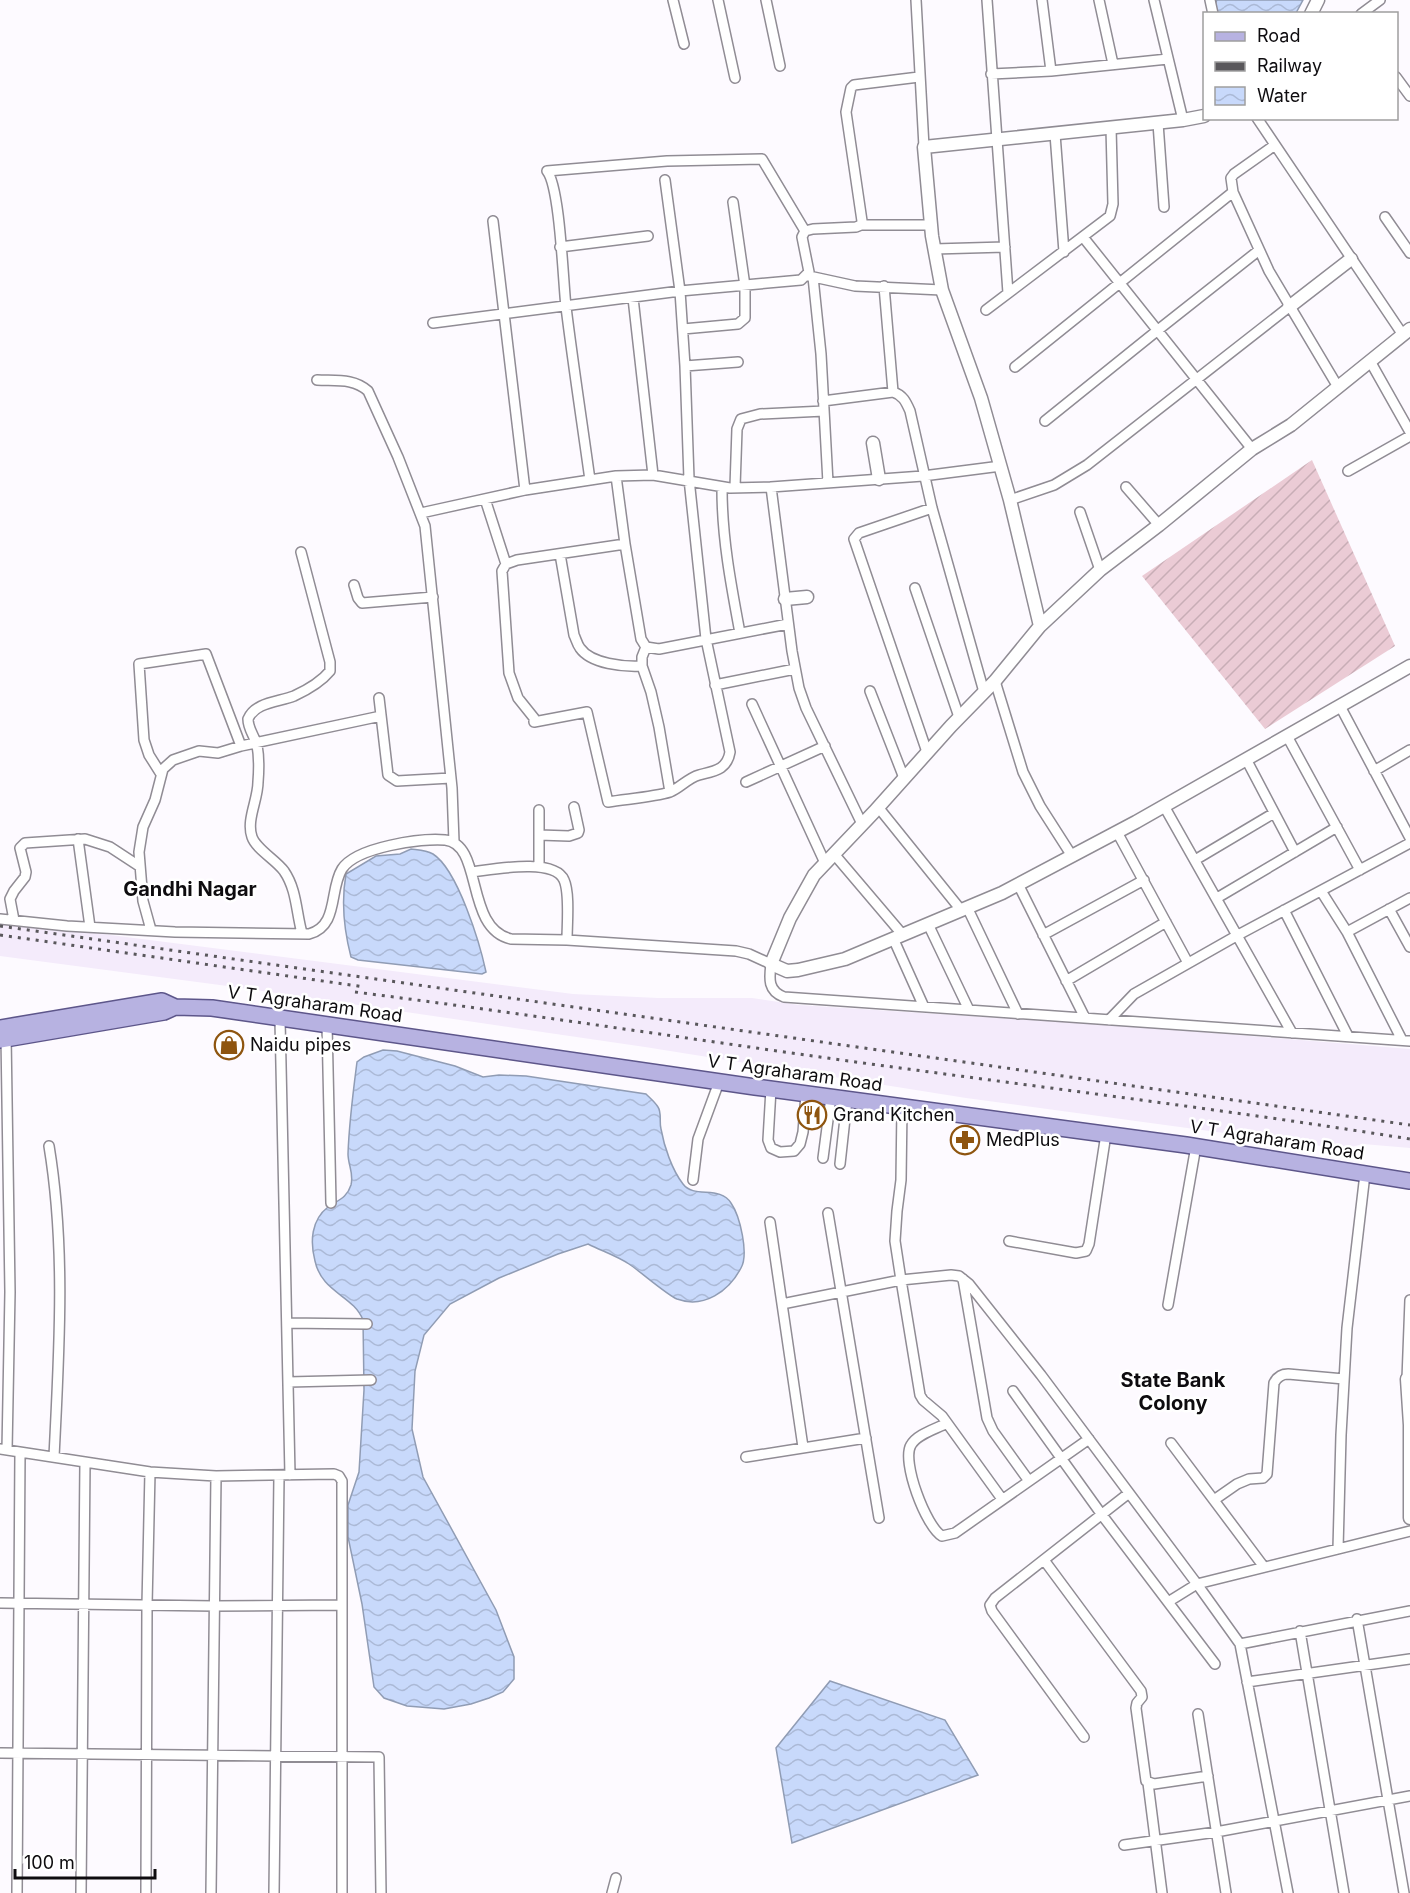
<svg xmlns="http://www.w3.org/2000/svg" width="1410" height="1893" font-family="Inter,sans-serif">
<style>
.built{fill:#f4ebfb}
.garden{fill:url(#garden-furrows)}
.water{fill:url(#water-waves);stroke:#909cb4;stroke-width:1.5}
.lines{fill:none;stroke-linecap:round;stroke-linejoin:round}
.minor-casing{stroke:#908c94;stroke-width:12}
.tertiary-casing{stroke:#908c94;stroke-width:15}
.primary-casing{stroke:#5d568a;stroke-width:18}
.minor{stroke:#fff;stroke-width:9}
.tertiary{stroke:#fff;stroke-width:12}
.primary{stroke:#b7b2e1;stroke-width:15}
.rail{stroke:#59575b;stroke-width:3;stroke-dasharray:3 6;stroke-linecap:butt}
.labels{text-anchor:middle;stroke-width:5;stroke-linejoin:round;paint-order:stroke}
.street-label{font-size:18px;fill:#0e0c0f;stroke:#fff}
.poi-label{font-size:18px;fill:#0e0c0f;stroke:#fff;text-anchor:start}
.neighbourhood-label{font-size:20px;font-weight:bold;fill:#0e0c0f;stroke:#fff}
</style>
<defs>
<pattern id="garden-furrows" width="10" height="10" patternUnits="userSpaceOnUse" patternTransform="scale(1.5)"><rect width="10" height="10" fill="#ebcbd5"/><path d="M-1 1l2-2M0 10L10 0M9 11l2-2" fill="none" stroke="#c8adb6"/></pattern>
<pattern id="water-waves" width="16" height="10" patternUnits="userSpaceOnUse" patternTransform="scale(1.5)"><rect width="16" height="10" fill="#c8d9fb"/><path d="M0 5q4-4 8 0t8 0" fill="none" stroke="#abb9d6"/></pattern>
</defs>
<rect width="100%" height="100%" fill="#fdfaff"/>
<path class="built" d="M0,921l573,73 85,4h94l47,7 341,22 270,22v99l-47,-4 -20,5 -377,-51 -321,-51 -410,-60 -235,-31z"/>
<path class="garden" d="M1312,460l83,186 -130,83 -123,-153z"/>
<path class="water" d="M1217,0h86l-7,13h-82l-1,-5z
M411,849c8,1 15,1 22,5 25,16 47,90 53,118l-4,2 -124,-14 -7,-3c-7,-27 -10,-55 -5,-83l30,-18 24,-2z
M383,1050l14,1 58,15 28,11 16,-2 27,1 120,18c4,4 9,8 12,13 4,6 1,15 3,22 3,17 11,41 22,55 11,15 37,1 48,19 9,13 18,51 10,65 -12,23 -37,41 -64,31 -10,-4 -36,-27 -48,-35 -12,-8 -27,-13 -41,-20l-30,10 -59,24 -49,26 -26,31 -9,36 -3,58 11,48 73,133 18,47v22l-11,13 -14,6 -18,6 -27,5 -37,-3 -23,-8 -10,-11 -12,-83 -14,-67v-32l11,-33 5,-82 -1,-70c-10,-25 -41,-27 -48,-59 -5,-19 -4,-41 13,-54 10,-7 19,-9 23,-22 3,-12 -3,-20 -3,-31 1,-31 5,-61 9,-92l7,-5z
M830,1681l115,39 33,55 -186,68 -16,-95z"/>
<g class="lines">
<g class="minor-casing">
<path id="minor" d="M673,0l11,44
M718,0l17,78
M766,0l14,66
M916,0l8,147
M987,0l21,293
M1042,0l9,71
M1099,0l14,64
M1154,0l29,120
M1210,0l3,14
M1361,14l19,-14
M991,74l60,-3 117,-12
M1396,77l14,19
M1257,118l146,217
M1158,123l6,84
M1055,134l9,118
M1275,145l-41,29 -3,4 2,14 36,79 69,116
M1385,217l25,36
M493,221l32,269
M861,225h70
M1083,237l169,212
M560,247l88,-11
M934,249l71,-2
M809,276l46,10 87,4
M813,277l8,77 7,129
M884,286l9,106
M633,298l20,177
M986,310l124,-94 3,-12 -2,-76
M433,323l247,-32 121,-11 8,-8 -7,-35 3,-6 8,-2 43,-2 5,-2 1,-4 -16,-109 5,-24 3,-3 65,-8
M683,329l55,-5 7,-6v-32l-12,-84
M1370,361l40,71
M685,366l53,-4
M1015,367l218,-175
M317,380c19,1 37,-2 51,11l30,66 27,69 27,262 2,54
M823,401l70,-9c10,3 13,10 17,19l22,97 52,184
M1045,421l113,-91 100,-79
M1348,471l62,-35
M616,476l9,68 16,95 5,8 13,2 129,-25
M590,480c-8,-58 -17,-116 -24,-173 -3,-27 -6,-120 -19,-136l120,-10 95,-2 43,72
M735,487l2,-58 4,-10 19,-5 64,-3
M771,487l21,164 7,37 7,20 56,116
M1126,487l33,38
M722,489c0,49 9,96 18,144
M485,499l21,65
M1010,500l44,-15 33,-20 202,-158
M1080,512l20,58
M421,513l104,-23 91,-14 37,-1 77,13 41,-1 152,-11 78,-10
M625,544l-108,16 -11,4 -4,7 7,102 9,25 16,20v4l53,-10 21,90c18,-3 46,-5 62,-10 10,-4 18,-14 29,-17 15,-4 28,-5 31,-23l-24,-113 -17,-160 -4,-113 -5,-75 -15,-111
M301,552l29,110v9c-9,11 -23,19 -36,25 -15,6 -39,6 -46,23 0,10 6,16 9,26 2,11 2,25 1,37 0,18 -12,38 -6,55 4,12 24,23 32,34 13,19 12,41 18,62
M560,554l14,81c2,4 3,9 6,13 11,16 44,19 62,18
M354,585l4,13 4,5 71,-6
M915,588l44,129
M646,647l-4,10v9l9,26 8,35 11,65
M995,681l28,91 17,34 32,50
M715,685l80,-16
M870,691l34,87
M379,698l9,77 9,6 54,-3
M752,704l73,159
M1340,706l70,132
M1287,736l73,134
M927,752l-73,-213 5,-6 73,-25
M1246,759l49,93
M1374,771l36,-21
M161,774l-12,-19 -5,-15 -5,-76 67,-10 35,92 140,-30
M746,782l79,-36
M1164,806l128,227
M878,807l83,103
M539,810v57
M1117,832l71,131
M539,835l30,1 9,-3 1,-3 -5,-23
M78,839l12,88
M834,854l68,80
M1195,860l79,-47
M471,872c20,-2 83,-15 93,8 6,13 3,44 3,60
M1018,884l67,134
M1321,891l26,41 55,108
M1217,898l120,-71
M967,907l51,107
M1389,909l21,38
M1284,910l64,126
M0,919l67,7 108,6 134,2c30,-8 20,-44 33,-65 14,-22 79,-31 103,-29 39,4 19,88 66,99l56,1 169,11 13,3 22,10c-2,15 -3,27 13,33l626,44
M14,920l-4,-21 4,-8 11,-14 1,-5 -6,-24 5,-5 60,-4 25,8 29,19
M928,924l41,86
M151,930l-8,-29 -4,-49 4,-25 12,-27 8,-31 10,-9 26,-9 19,2 23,-7
M1347,932l63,-34
M1043,935l101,-55
M893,938l31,69
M1066,981l100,-59
M280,1020l10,455
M1109,1020l25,-26 104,-59 172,-92
M327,1025l4,178
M6,1036l4,256 -3,158
M771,1089l-3,51 3,8 9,4 14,-1 6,-7 3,-12 3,-38
M902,1107l-1,73 -4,31 -2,30 6,39 50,-5 8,1 10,8 72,91 156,209 213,-53
M49,1146c17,103 10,207 5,311
M823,1158l8,-61
M840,1164l7,-64
M693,1180l5,-41 21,-57
M828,1213l51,305
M770,1222l33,225
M1009,1241l67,12 10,-2 3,-7 17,-110
M963,1279l24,139 6,13 36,50
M782,1304l119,-24 19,115 3,5 19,16 60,83
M1168,1305l28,-159
M287,1323l80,1
M1407,1379l3,-79
M288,1382l83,-2
M1013,1391l89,124 113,149
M947,1423c-11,6 -30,11 -36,22 -10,16 15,82 31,91l13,-3 134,-94
M1171,1443l93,124
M0,1449l150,23 66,4 118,-2 5,2 3,5v412
M746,1457l120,-19
M1214,1500l23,-16 12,-5 14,-1 4,-4 7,-91c3,-6 7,-9 14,-9l56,5
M1338,1549l3,-114 6,-107 18,-154
M1044,1560l97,131 1,6 -5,6 -1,5 10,73 8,3 54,-8
M1168,1602l29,-18 43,60 170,-33
M0,1603l214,3 127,-1
M1357,1619l47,274
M1300,1631l44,262
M1240,1644l48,249
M1247,1682l163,-23
M1198,1714l28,179
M1084,1737l-92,-126 -2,-6 5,-7 134,-105
M0,1753l379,4 2,136
M1148,1783l14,110
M1124,1845l92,-13 194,-36
M17,1893l3,-441
M81,1893l4,-431
M146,1893l1,-288 3,-133
M211,1893l5,-417
M274,1893l5,-417
M612,1893l4,-15"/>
</g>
<g class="tertiary-casing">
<path id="tertiary" d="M1311,14l7,-14
M1289,307l62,-48
M1410,329l-119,96 -39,24 -93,76 -59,45 -60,56 -45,55 -44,45 -77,86 -60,63 -24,43 -19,46 16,7 11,-1 47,-11 157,-66 134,-71 274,-156
M873,443l6,36
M785,599l22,-2
M1040,626l-30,-126 -29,-102 -39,-108 -10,-54 -8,-89 259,-27 21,-4
M1407,1379l3,46v93"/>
</g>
<g class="primary-casing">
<path id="primary" d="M0,1028l162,-27 13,6 37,1 543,79 431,58 224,36
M0,1040l164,-28 11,-5"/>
</g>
<use href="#minor" class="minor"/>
<use href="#tertiary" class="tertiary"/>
<use href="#primary" class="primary"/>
<path class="rail" d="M0,926l1410,199
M0,935l365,52
M355,992c158,20 315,44 472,66 194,27 389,50 583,81"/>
</g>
<defs>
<g id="shop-ring" transform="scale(1.5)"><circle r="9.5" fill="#fff" stroke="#8e550f" stroke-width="1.5"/><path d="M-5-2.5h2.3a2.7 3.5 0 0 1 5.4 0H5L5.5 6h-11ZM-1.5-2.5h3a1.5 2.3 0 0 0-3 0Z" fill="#8e550f"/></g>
<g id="restaurant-ring" transform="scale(1.5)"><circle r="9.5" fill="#fff" stroke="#8e550f" stroke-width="1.5"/><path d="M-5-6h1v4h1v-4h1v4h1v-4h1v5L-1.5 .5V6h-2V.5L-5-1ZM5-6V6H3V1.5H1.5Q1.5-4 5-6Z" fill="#8e550f"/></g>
<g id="pharmacy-ring" transform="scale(1.5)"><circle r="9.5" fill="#fff" stroke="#8e550f" stroke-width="1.5"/><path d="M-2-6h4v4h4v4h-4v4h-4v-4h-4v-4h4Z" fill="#8e550f"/></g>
</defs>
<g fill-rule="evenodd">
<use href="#shop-ring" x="229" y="1045"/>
<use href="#restaurant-ring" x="812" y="1115"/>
<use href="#pharmacy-ring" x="965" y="1140"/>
</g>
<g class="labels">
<g class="street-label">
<text transform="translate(315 1004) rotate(8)" y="6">V T Agraharam Road</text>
<text transform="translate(795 1073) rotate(8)" y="6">V T Agraharam Road</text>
<text transform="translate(1277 1140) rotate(9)" y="6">V T Agraharam Road</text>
</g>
<g class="poi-label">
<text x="250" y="1051">Naidu pipes</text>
<text x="833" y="1121">Grand Kitchen</text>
<text x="986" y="1146">MedPlus</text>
</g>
<g class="neighbourhood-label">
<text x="190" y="896">Gandhi Nagar</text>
<text x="1173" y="1387">State Bank<tspan x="1173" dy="23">Colony</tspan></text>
</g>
</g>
<rect x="1203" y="12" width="195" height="108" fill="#ffffff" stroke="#9f9e9f" stroke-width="1.5"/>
<rect x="1215" y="32" width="30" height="9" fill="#b7b2e1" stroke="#9f9e9f" stroke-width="1.5"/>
<text x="1257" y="42" font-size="18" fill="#0e0c0f">Road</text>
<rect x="1215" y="62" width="30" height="9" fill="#59575b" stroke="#9f9e9f" stroke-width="1.5"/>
<text x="1257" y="72" font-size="18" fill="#0e0c0f">Railway</text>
<rect x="1215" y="87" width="30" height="18" fill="url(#water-waves)" stroke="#9f9e9f" stroke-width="1.5"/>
<text x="1257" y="102" font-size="18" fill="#0e0c0f">Water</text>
<path d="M15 1869v9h140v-9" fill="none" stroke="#0e0c0f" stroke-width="3"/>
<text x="24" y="1869" font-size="18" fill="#0e0c0f" stroke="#ffffff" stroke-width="4.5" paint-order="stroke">100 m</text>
</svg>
